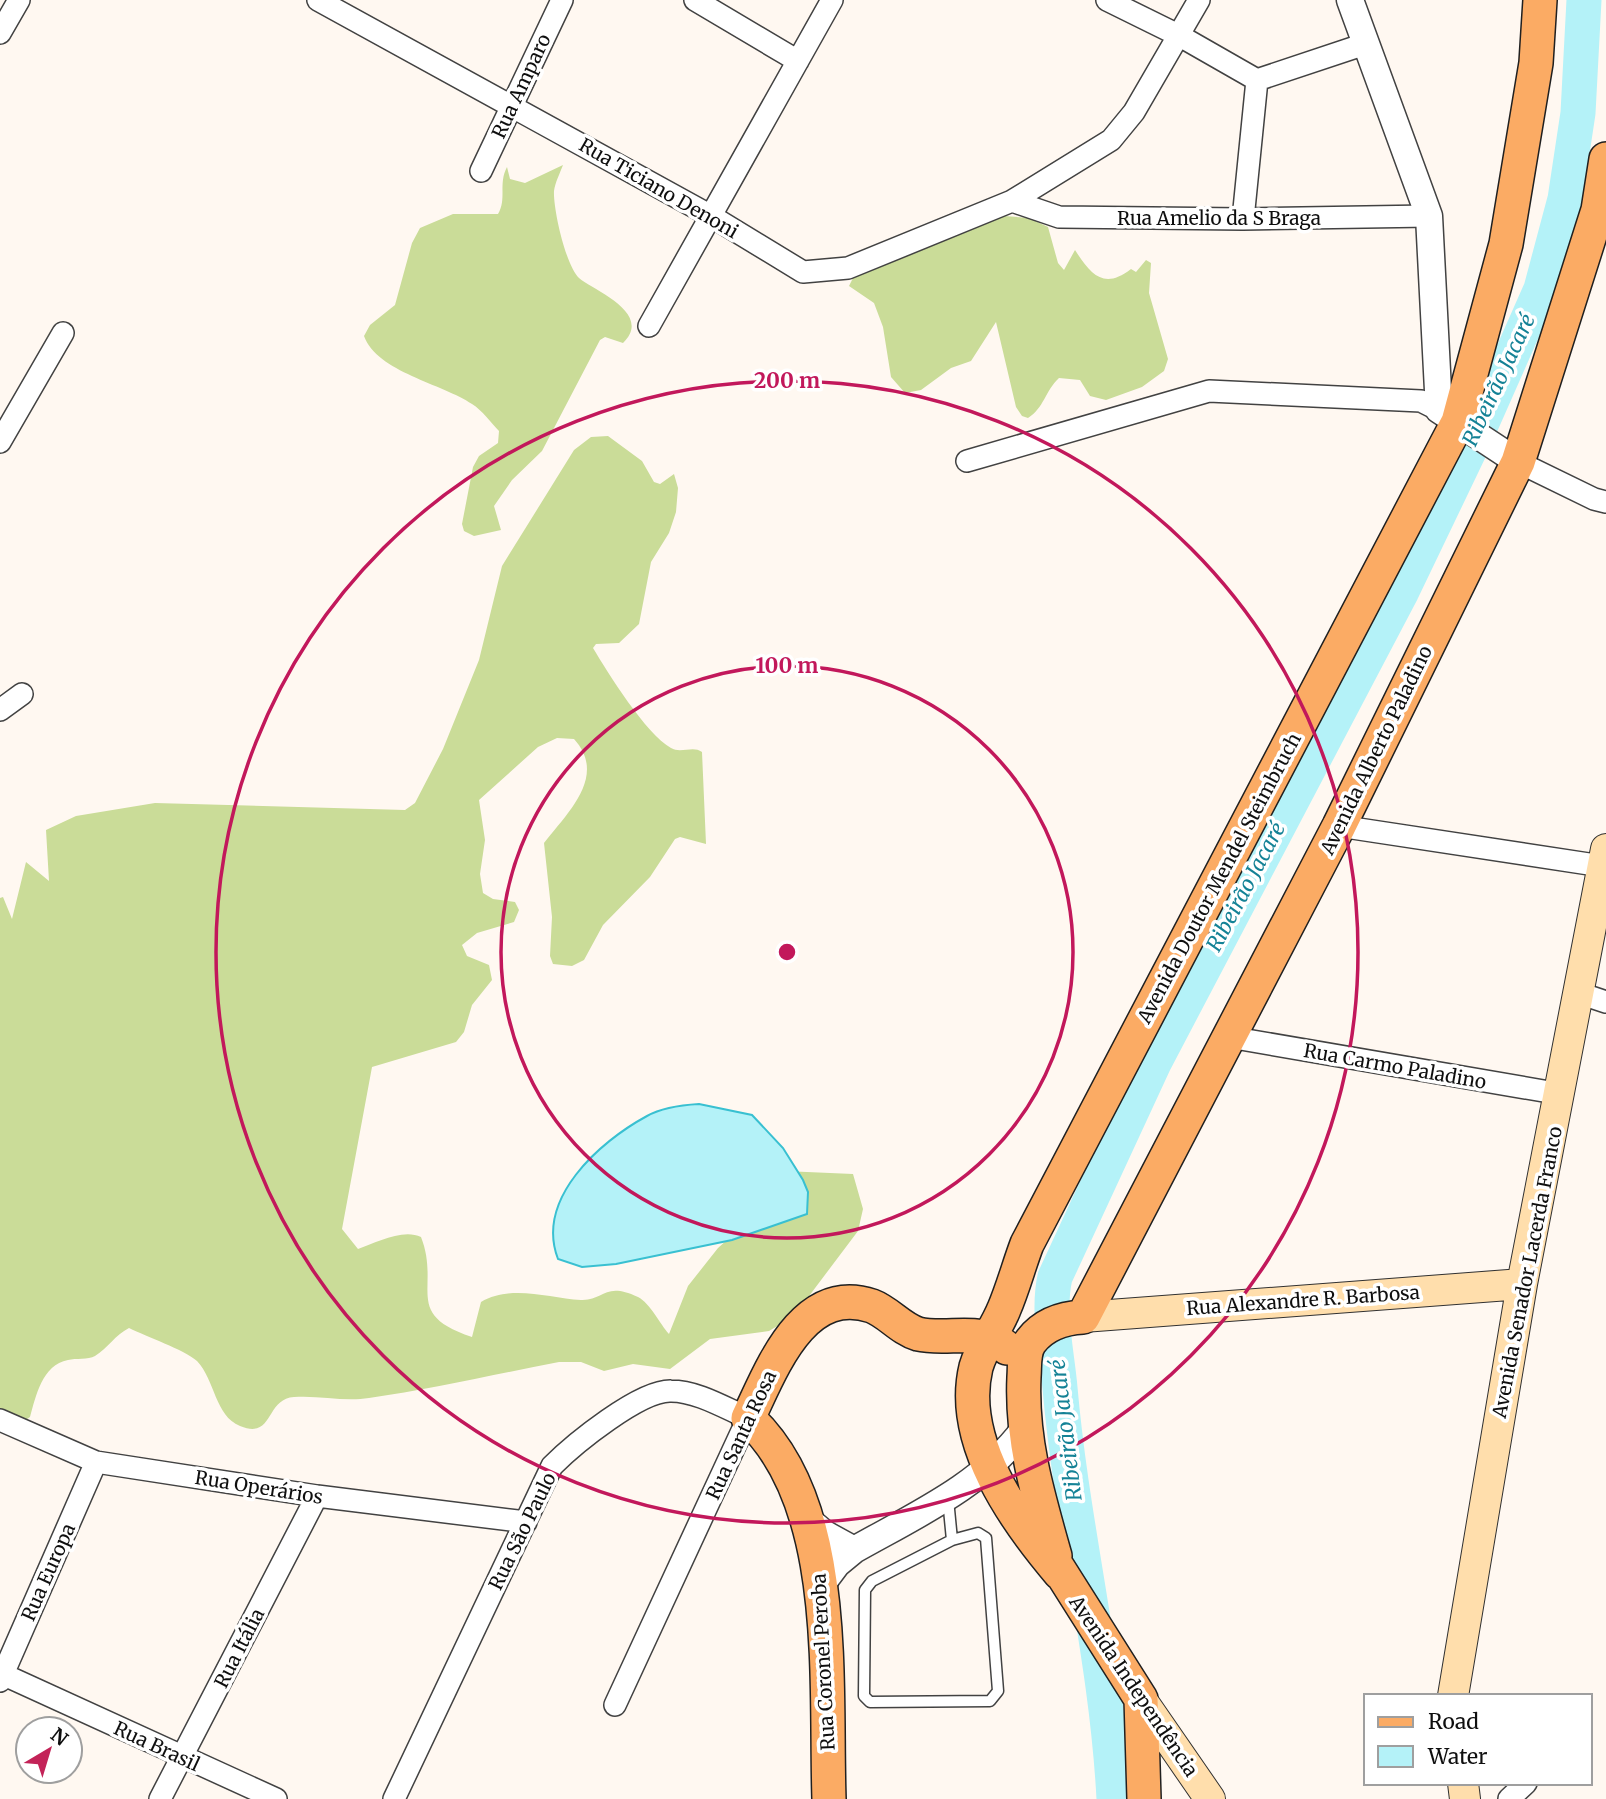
<svg xmlns="http://www.w3.org/2000/svg" width="1606" height="1799" font-family="Merriweather,serif">
<style>
.forest{fill:#cadc98}
.water{fill:#b4f2f8;stroke:#39c0d1;stroke-width:2}
.lines{fill:none;stroke-linecap:round;stroke-linejoin:round}
.river{stroke:#b4f2f8;stroke-width:35}
.service-casing{stroke:#424242;stroke-width:13}
.minor-casing{stroke:#424242;stroke-width:24}
.tertiary-casing{stroke:#424242;stroke-width:29}
.secondary-casing{stroke:#313131;stroke-width:32}
.primary-casing{stroke:#202020;stroke-width:36}
.service{stroke:#fff;stroke-width:10}
.minor{stroke:#fff;stroke-width:21}
.tertiary{stroke:#fff;stroke-width:26}
.secondary{stroke:#ffdeac;stroke-width:30}
.primary{stroke:#fbab64;stroke-width:33}
.ring{fill:none;stroke:#c2185b;stroke-width:3.5}
.labels{text-anchor:middle;stroke-width:7;stroke-linejoin:round;paint-order:stroke}
.street-label{font-size:19px;fill:#0f0f0f;stroke:#fff}
.water-label{font-size:21px;font-style:italic;fill:#148296;stroke:#fff}
.centre{fill:#c2185b;stroke:#fff;stroke-width:3.5}
.ring-label{font-size:21px;text-anchor:middle;font-weight:bold;fill:#c2185b;stroke:#fff;stroke-width:7;stroke-linejoin:round;paint-order:stroke}
</style>
<rect width="100%" height="100%" fill="#fff8f1"/>
<path class="forest" d="M563,165c-3,8 -8,18 -9,26 -1,18 12,75 25,87 14,12 75,35 44,65l-18,-6 -5,3 -58,111 -30,29 -18,26 7,24 -27,6 -10,-5 -2,-7 11,-57 6,-11 19,-13 1,-12c-8,-8 -17,-21 -27,-27 -29,-20 -95,-32 -108,-68l6,-11 25,-20 17,-62 8,-15 33,-14h45c9,-15 0,-30 9,-47l3,12 15,4z
M1004,216l25,2 19,9 10,36 6,7 11,-20c16,25 29,40 56,19l5,3 10,-12 5,3 -2,30 19,66 -4,12 -22,16 -36,13 -16,-4 -10,-16 -21,-2c-14,13 -15,30 -31,40l-6,-2 -6,-9 -20,-85 -25,39 -20,7 -30,22 -16,3 -14,-16 -8,-50 -9,-24 -25,-17 8,-16z
M608,436l34,25 12,21 6,2 14,-10 4,14 -2,24 -7,21 -18,29 -12,62 -20,19 -23,1 -3,4c15,25 53,86 78,100 10,6 22,-3 31,4l4,92 -26,-7 -5,2 -25,38 -47,48 -19,35 -12,6 -19,-2 -3,-8 2,-39 -8,-74c23,-30 64,-67 30,-104l-17,-1 -19,9 -59,53 6,40 -5,34 3,19 10,6 22,3 4,8 -5,12 -37,11 -15,12 5,11 22,9 3,15 -20,25 -8,27 -8,10 -84,25 -30,162 16,20c17,-6 45,-21 63,-12 20,51 -19,77 51,100l9,-35c30,-18 68,-4 100,-2 23,1 23,-19 57,-3 12,6 22,27 31,37l19,-48 30,-38 29,-26 37,-51 69,3 10,35 -5,22 -64,85 -25,15 -59,8 -40,30 -37,-5 -29,7 -23,-9h-22c-63,12 -127,27 -190,36 -25,4 -50,-3 -75,-1 -29,2 -20,43 -54,29 -25,-10 -25,-46 -43,-65 -14,-12 -50,-24 -68,-33 -14,7 -21,20 -34,28 -7,4 -19,2 -27,4 -26,5 -32,36 -38,57l-9,6 -21,-6v-519l3,-1 9,22 14,-57 23,19 -3,-51 30,-14 79,-13 250,7 10,-7 28,-54 36,-89 23,-94 72,-116 17,-13z"/>
<path class="water" d="M699,1104l53,11 31,33 20,32 5,12 -1,22 -75,26 -116,24 -34,3 -24,-8c-23,-60 41,-117 89,-143 16,-9 35,-11 52,-12z"/>
<g class="lines">
<path class="river" d="M1114,1799c-7,-138 -42,-273 -54,-411 -3,-35 -13,-76 -5,-111l100,-216 247,-470 71,-148 68,-154 24,-90 13,-86 6,-113"/>
<g class="service-casing">
<path id="service" d="M948,1499l4,41
M978,1533l8,5 12,153 -8,10 -120,1 -6,-6 1,-106 7,-9 80,-41z"/>
</g>
<g class="minor-casing">
<path id="minor" d="M318,0l393,216 92,56 45,-4 164,-67 99,-61 23,-28 65,-112
M695,0l103,61
M1107,0l73,36 77,44
M0,33l19,-33
M1257,80l108,-36
M481,171l81,-171
M1012,201l47,16 184,2 186,-3
M1243,219l14,-139
M649,326l183,-326
M0,442l63,-109
M967,461l242,-70 212,10 18,9
M1518,462l76,37 12,3
M0,710l22,-16
M1339,826l263,40 4,8
M1579,993l27,9
M1229,1037l332,57
M0,1420l96,42 221,34 209,26
M0,1673l276,126
M0,1681l96,-219
M160,1799l157,-303
M394,1799l158,-333c22,-22 88,-76 119,-75 26,0 54,17 77,27l-133,287
M1509,1799l17,-16"/>
</g>
<g class="tertiary-casing">
<path id="tertiary" d="M1350,0l79,216 10,194 79,52
M806,1518l19,16 29,16
M822,1584l15,-20 17,-14c60,-34 129,-65 170,-121"/>
</g>
<g class="secondary-casing">
<path id="secondary" d="M1083,1317l439,-33
M1453,1696l69,-412 84,-435
M1141,1699l69,100
M1463,1783l2,16"/>
</g>
<g class="primary-casing">
<path id="primary" d="M1050,1555l91,144 3,100
M1055,1556c-17,-60 -34,-116 -31,-179 1,-13 -1,-26 7,-36 13,-17 33,-23 52,-24l256,-491 179,-364 80,-252 8,-51
M1060,1573c-45,-53 -102,-132 -84,-206 6,-21 20,-38 28,-58 9,-21 15,-44 23,-65l431,-822 48,-178 30,-181 4,-63
M829,1799c-4,-117 12,-296 -81,-381 23,-47 54,-135 124,-112 16,6 29,23 46,28 31,7 62,-8 89,14"/>
</g>
<use href="#service" class="service"/>
<use href="#minor" class="minor"/>
<use href="#tertiary" class="tertiary"/>
<use href="#secondary" class="secondary"/>
<use href="#primary" class="primary"/>
</g>
<g class="ring">
<circle cx="787" cy="952" r="286"/>
<circle cx="787" cy="952" r="571"/>
</g>
<g class="labels">
<g class="street-label">
<text transform="translate(521 86) rotate(-65)" y="7">Rua Amparo</text>
<text transform="translate(659 188) rotate(30)" y="7">Rua Ticiano Denoni</text>
<text x="1219" y="225">Rua Amelio da S Braga</text>
<text transform="translate(1376 750) rotate(-64)" y="7">Avenida Alberto Paladino</text>
<text transform="translate(1219 878) rotate(-62)" y="7">Avenida Doutor Mendel Steimbruch</text>
<text transform="translate(1395 1066) rotate(10)" y="7">Rua Carmo Paladino</text>
<text transform="translate(1527 1272) rotate(-79)" y="7">Avenida Senador Lacerda Franco</text>
<text transform="translate(1303 1300) rotate(-4)" y="7">Rua Alexandre R. Barbosa</text>
<text transform="translate(741 1435) rotate(-65)" y="7">Rua Santa Rosa</text>
<text transform="translate(259 1487) rotate(9)" y="7">Rua Operários</text>
<text transform="translate(522 1531) rotate(-64)" y="7">Rua São Paulo</text>
<text transform="translate(48 1572) rotate(-66)" y="7">Rua Europa</text>
<text transform="translate(239 1648) rotate(-63)" y="7">Rua Itália</text>
<text transform="translate(823 1662) rotate(-93)" y="7">Rua Coronel Peroba</text>
<text transform="translate(1134 1686) rotate(56)" y="7">Avenida Independência</text>
<text transform="translate(157 1746) rotate(25)" y="7">Rua Brasil</text>
</g>
<g class="water-label">
<text transform="translate(1499 380) rotate(-65)" y="7">Ribeirão Jacaré</text>
<text transform="translate(1246 887) rotate(-62)" y="7">Ribeirão Jacaré</text>
<text transform="translate(1066 1430) rotate(-97)" y="7">Ribeirão Jacaré</text>
</g>
</g>
<circle cx="787" cy="952" r="10" class="centre"/>
<g class="ring-label">
<text x="787" y="388">200 m</text>
<text x="787" y="673">100 m</text>
</g>
<rect x="1364" y="1694" width="228" height="91" fill="#ffffff" stroke="#9f9f9f" stroke-width="2"/>
<rect x="1378" y="1717" width="35" height="10" fill="#fbab64" stroke="#9f9f9f" stroke-width="2"/>
<text x="1428" y="1729" font-size="21" fill="#0f0f0f">Road</text>
<rect x="1378" y="1746" width="35" height="21" fill="#b4f2f8" stroke="#9f9f9f" stroke-width="2"/>
<text x="1428" y="1764" font-size="21" fill="#0f0f0f">Water</text>
<g transform="translate(49 1750) rotate(38)"><circle r="33" fill="#ffffff" stroke="#9f9f9f" stroke-width="2"/>
<path d="M0-5L12 26L0 18L-12 26Z" fill="#c32358"/>
<text y="-10" font-size="19" font-weight="bold" text-anchor="middle" fill="#0f0f0f">N</text>
</g>
</svg>
